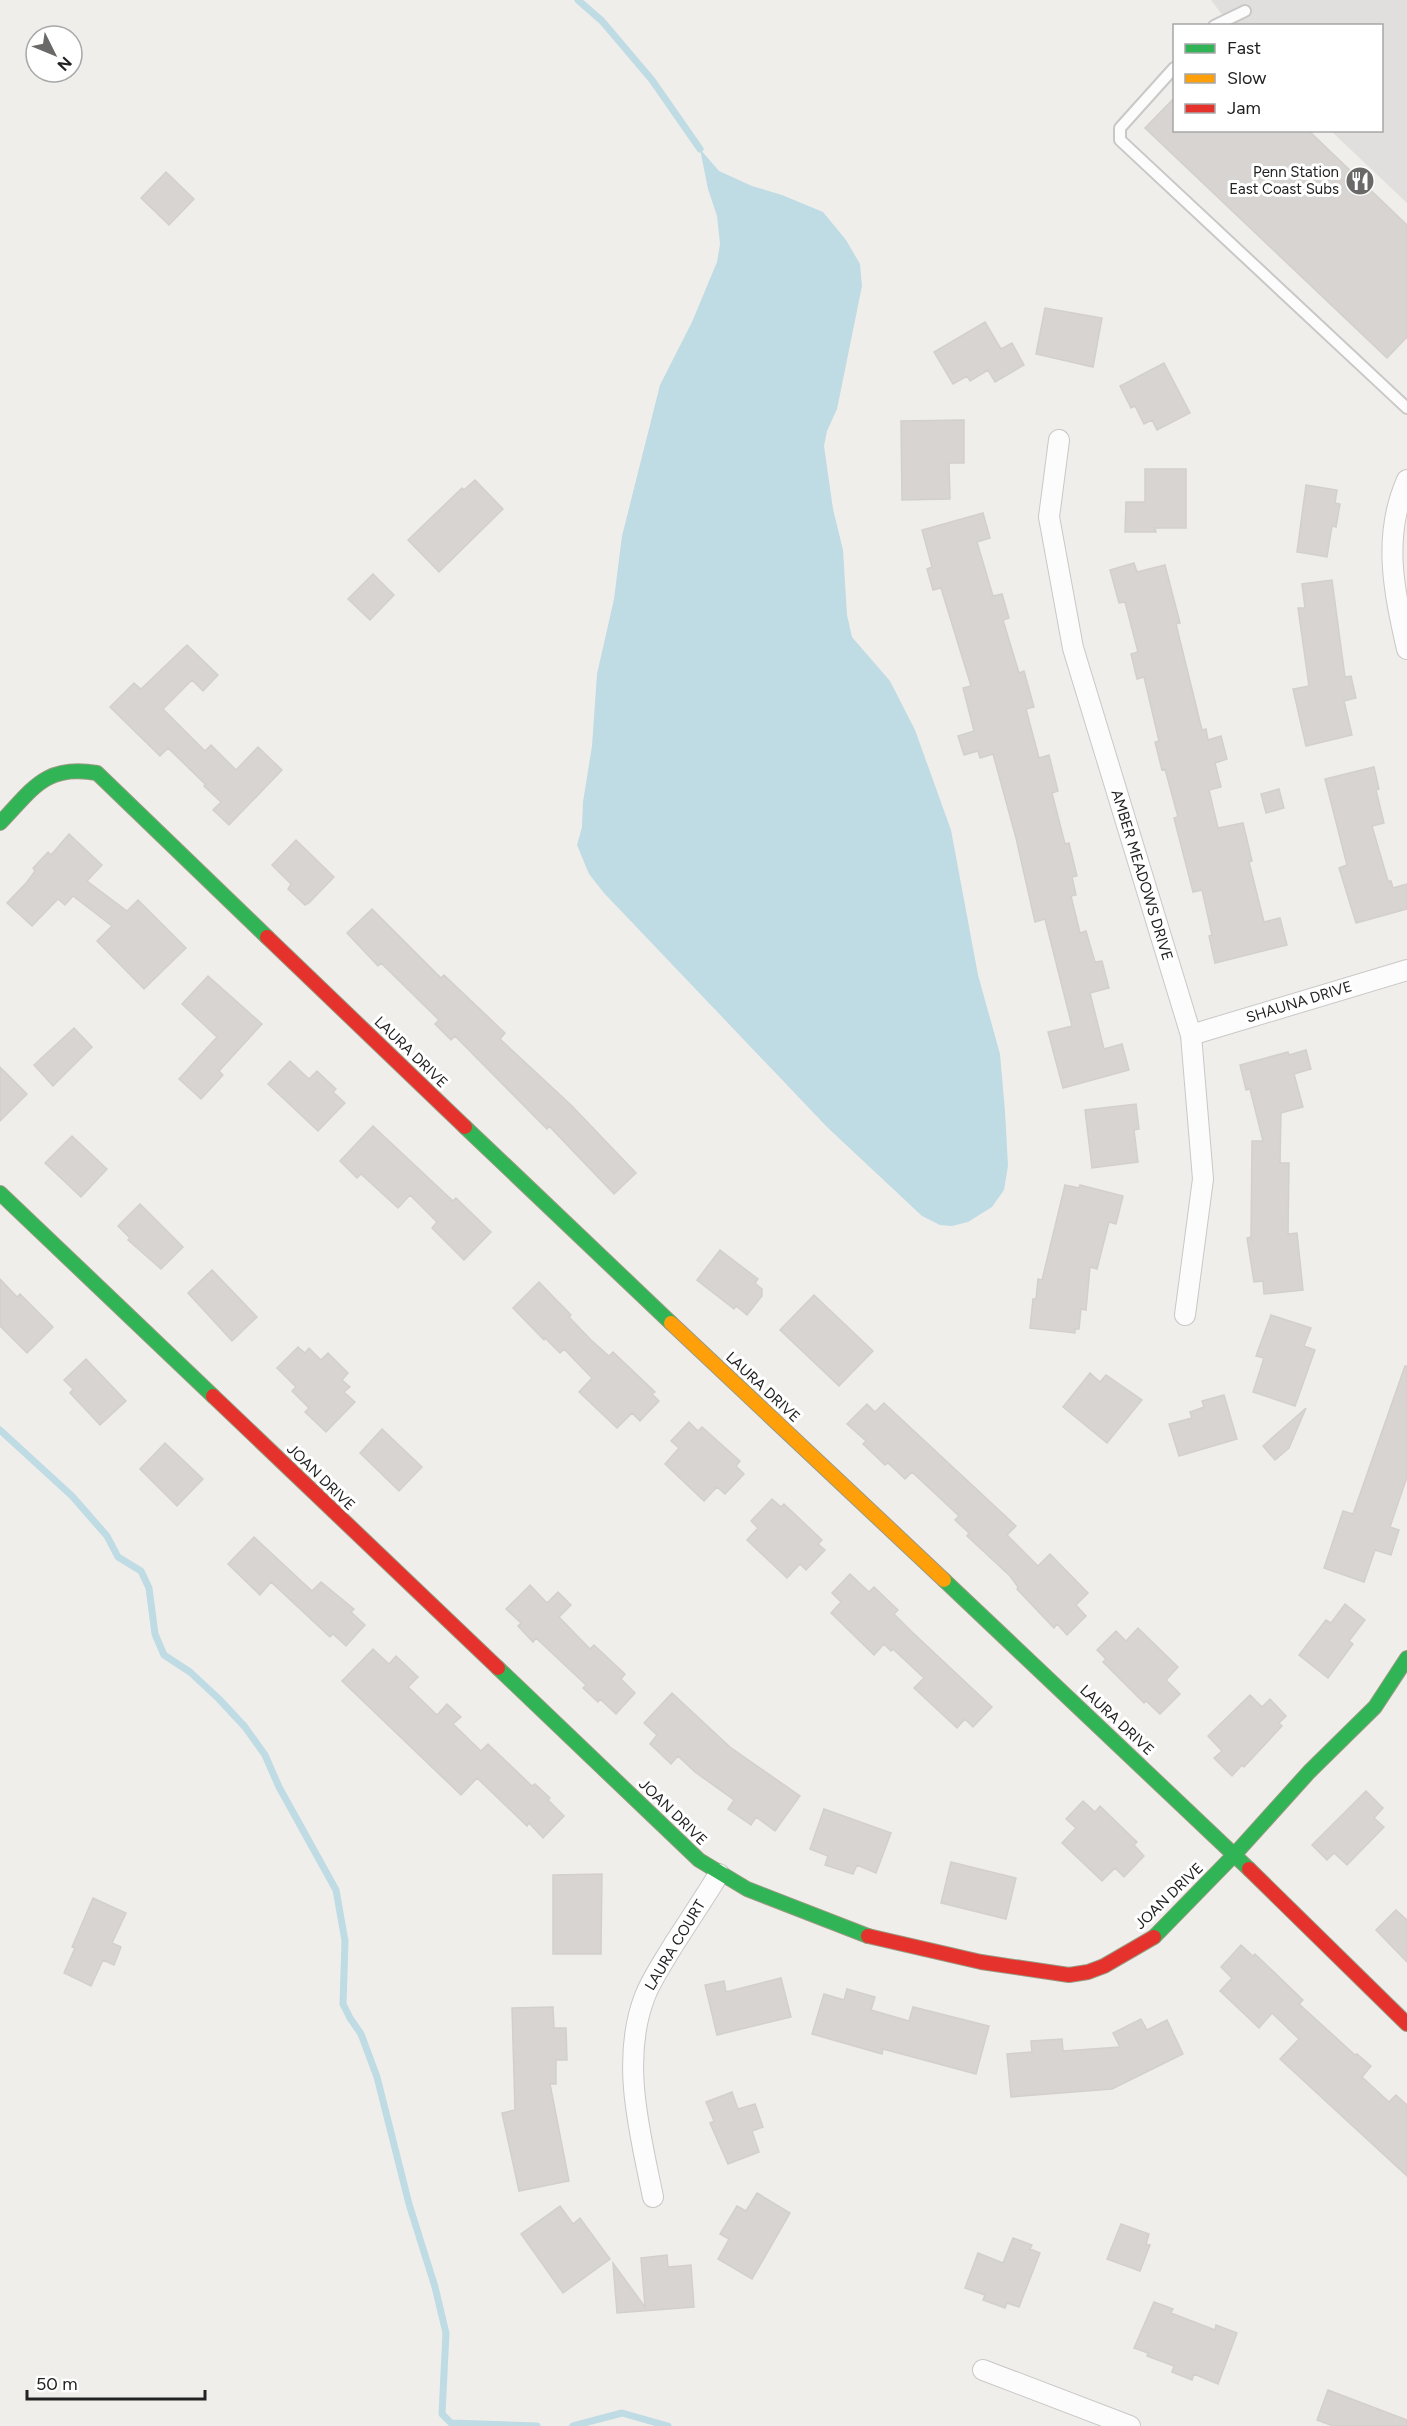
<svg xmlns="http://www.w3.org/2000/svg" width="1407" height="2426" font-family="Figtree,sans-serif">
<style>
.parking{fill:#e0dfde}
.water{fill:#bfdbe3}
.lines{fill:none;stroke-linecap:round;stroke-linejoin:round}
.stream{stroke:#bfdbe3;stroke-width:7}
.building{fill:#d7d4d2;stroke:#d3d0cc;stroke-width:1.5}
.lane-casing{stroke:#c9c8c7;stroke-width:14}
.street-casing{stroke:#c9c8c7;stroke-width:22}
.fast-casing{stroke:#999a82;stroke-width:16}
.slow-casing{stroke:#999a82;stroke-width:16}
.jam-casing{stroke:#999a82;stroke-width:16}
.lane{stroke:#fdfcfc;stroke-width:10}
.street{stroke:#fdfcfc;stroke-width:20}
.fast{stroke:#30b455;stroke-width:14}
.slow{stroke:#ff9f0a;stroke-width:14}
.jam{stroke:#e5322d;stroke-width:14}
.labels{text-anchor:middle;stroke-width:6;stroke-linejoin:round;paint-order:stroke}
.poi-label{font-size:15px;fill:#222;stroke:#fff;text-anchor:end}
.street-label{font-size:15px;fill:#222;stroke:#fff}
</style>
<rect width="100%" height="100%" fill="#f0eeeb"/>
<path class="parking" d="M1211,0h196v203l-76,-72 51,-1v-104l-152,-1z"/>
<path class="water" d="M700,149l19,22 33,15 30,9 41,17 23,28 14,24 2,22 -25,123 -10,22 -3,15 9,63 10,41 4,65 5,22 38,44 25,49 36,100 27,145 22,79 5,57 3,55 -4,24 -12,17 -24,15 -16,4 -12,-1 -18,-9 -95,-89 -223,-234 -15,-19 -12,-29 5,-18 1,-25 9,-56 5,-72 17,-75 8,-63 38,-151 32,-63 25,-60 3,-18 -3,-28 -9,-27z"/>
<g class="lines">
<path class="stream" d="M578,0l24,21 50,59 48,69
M0,1430l72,66 35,40 11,21 23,14 8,17 6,46 9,21 26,17 29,27 26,28 20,28 14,32 57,103 9,51 -2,63 7,14 11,16 16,43 32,127 26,83 11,46 -4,81 9,9 86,3
M573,2426l49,-13 46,13"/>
</g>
<path class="building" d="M1174,98v32h134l99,95v112l-20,21 -242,-230z
M166,172l28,27 -25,26 -28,-27z
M1045,308l57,10 -9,49 -57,-13z
M985,322l16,27 11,-6 12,22 -29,17 -7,-12 -18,11 -3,-5 -14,8 -19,-32z
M1164,363l26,50 -33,17 -5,-10 -8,4 -9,-18 -4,2 -11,-22z
M964,420v43h-15l1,36 -48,1 -1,-79z
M1145,469h41v59h-31l1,4h-31l1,-30h19z
M475,480l28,29 -64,63 -31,-32 54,-52 2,2z
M1306,485l31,5 -2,13 5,1 -4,23 -4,-1 -5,31 -30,-5z
M983,513l7,25 -13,4 16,54 9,-2 7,24 -6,2 16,53 5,-2 10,36 -8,2 13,49 10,-3 9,36 -6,2 13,51 4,-1 8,33 -5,1 4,18 -5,1 9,37 6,-2 9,31 7,-1 7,27 -19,5 14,56 18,-5 7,26 -66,18 -15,-56 24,-6 -27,-107 -10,3 -19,-84 -23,-84 -13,4 -2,-7 -14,4 -6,-19 16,-5 -11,-43 8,-2 -30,-98 -8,2 -6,-21 5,-2 -10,-37z
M1134,563l3,9 28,-7 15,58 -4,1 26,106 4,-1 2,11 13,-4 6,23 -12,4 6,24 -12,3 9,38 25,-5 9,38 -3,1 15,60 16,-4 7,27 -72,18 -6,-27 3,-1 -10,-45 -9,2 -19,-74 4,-1 -13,-48 -3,1 -7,-28 4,-1 -15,-64 -7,2 -6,-25 7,-2 -13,-50 -6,1 -9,-33z
M373,574l21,21 -24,25 -22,-21z
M1332,580l13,97 6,-1 5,22 -12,3 8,34 -46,11 -13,-57 16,-3 -11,-78h7l-3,-24z
M187,645l31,30 -15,16 -11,-11 -29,29 42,42 6,-6 25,25 22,-23 24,23 -53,55 -16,-15 8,-8 -17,-16 1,-2 -37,-36 -8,8 -50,-49 24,-24 7,6z
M1374,767l5,22 -3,1 8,33 -12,3 16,55h3l2,7 14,-4v25l-51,14 -17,-55 8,-3 -22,-86z
M1279,789l5,19 -18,5 -5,-19z
M69,834l33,31 -15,16 40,30 11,-11 48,48 -42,41 -47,-48 15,-15 -39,-30 -8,9 -7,-6 -26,27 -25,-23 20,-21 8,-11 -2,-3 15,-16 3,3z
M296,840l38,37 -25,26 -4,2 -17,-16 3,-5 -19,-19z
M372,909l69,69 3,-3 61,58 -5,6 71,66 65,68 -22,21 -65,-68 -2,3 -92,-93 -4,4 -16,-16 4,-4 -58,-57 -3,3 -31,-33z
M208,976l54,48 -43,47 4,4 -22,24 -22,-20 38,-42 -35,-33z
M74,1028l18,19 -39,39 -19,-21z
M1306,1050l5,19 -17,5 9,33 -22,6 -1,50h9l-1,71 9,-1 6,57 -39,4 -1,-13 -9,1 -7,-44 4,-1 1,-96h11l-13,-52 -4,1 -6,-25 48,-13 1,3z
M290,1061l19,18 8,-8 19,18 -3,3 12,11 -27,28 -50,-47z
M0,1067l27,27 -27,27z
M1136,1104l3,25 -5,1 4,32 -46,6 -7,-58z
M373,1126l80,75 3,-3 35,34 -27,28 -32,-32 5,-6 -27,-27 -12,13 -37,-34 -4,4 -17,-17z
M72,1136l35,33 -26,28 -36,-34z
M1065,1185l14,3 1,-3 43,11 -7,28 -7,-2 -12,47 -7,-2 -4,43 -5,-1 -2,20h-4v4l-45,-5 3,-29h3l2,-20 4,1z
M140,1204l43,43 -22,22 -33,-29 2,-2 -12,-12z
M720,1250l38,29 -3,4 7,6v7l-15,19 -11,-9 -2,3 -37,-29z
M212,1270l45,47 -25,24 -44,-48z
M0,1279l17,18 3,-3 33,33 -26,26 -27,-27z
M539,1282l32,33 -2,2 22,23 18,16 4,-4 42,40 -3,2 7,7 -19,20 -8,-8 -15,15 -38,-36 13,-14 -28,-29 -4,4 -15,-15 -1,2 -31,-32z
M814,1295l59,56 -34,35 -59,-56z
M1271,1315l40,13 -7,18 11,4 -20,56 -42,-14 11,-34 -8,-2z
M298,1347l7,6 4,-5 12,12 7,-7 20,20 -6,7 8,7 -6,5 11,10 -29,30 -21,-20 4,-4 -17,-17 4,-4 -19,-19z
M86,1359l40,42 -26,24 -30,-32 3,-4 -9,-9z
M1405,1366h2v111l-17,50 9,3 -8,25 -16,-5 -11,32 -40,-14 19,-57 10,3z
M1090,1373l10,9 6,-7 36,25 -35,43 -44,-36z
M1224,1395l13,44 -58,17 -10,-32 23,-6 -2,-6 14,-5 -2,-6z
M884,1403l132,123 -9,9 31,31 12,-12 38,39 -12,12 10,11 -19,19 -10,-11 -3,4 -37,-39 1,-2 -8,-11 -43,-40 2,-3 -14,-13 4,-4 -47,-44 -7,7 -17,-16 -3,2 -22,-21 3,-3 -19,-17 20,-20 8,8z
M1306,1408l-17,40 -14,12 -12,-14z
M689,1422l9,9 4,-4 38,34 -4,5 8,8 -19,20 -8,-7 -13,14 -39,-37 14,-16 -8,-7z
M382,1429l40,38 -23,24 -39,-38z
M165,1443l38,36 -26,27 -37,-37z
M772,1499l9,8 3,-3 38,36 -4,4 7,6 -19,20 -6,-6 -13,14 -40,-38 11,-12 -7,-7z
M254,1537l58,54 9,-9 33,27 -3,3 14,13 -19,21 -13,-12 -3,3 -59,-55 -11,13 -32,-31z
M850,1574l19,18 5,-5 24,23 -4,4 17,17 81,76 -19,20 -8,-8 -8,9 -43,-40 10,-10 -31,-29 -2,2 -7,-7 -10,11 -43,-42 10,-11 -9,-9z
M530,1585l17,18 11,-11 13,13 -12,12 31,32 4,-4 31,29 -4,5 14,14 -19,21 -16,-15 -2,3 -15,-14 3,-3 -50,-47 -3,4 -15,-16 3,-3 -15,-14z
M1345,1604l20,16 -16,21 4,3 -25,34 -29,-23 27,-35 5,3z
M1138,1628l40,39 -12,13 14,14 -20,20 -14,-13 -2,2 -41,-41 3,-3 -9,-9 19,-19 10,10z
M373,1649l16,15 7,-8 22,21 -10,10 29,28 10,-11 14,13 -8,7 28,27 7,-7 44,42 3,-2 15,14 -2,2 16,16 -21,22 -14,-15 -2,3 -50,-48 -16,17 -119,-114z
M672,1693l58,54 70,49 -25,35 -19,-14 -5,8 -23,-16 6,-9 -39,-28 -17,-16 -7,8 -21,-20 7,-9 -13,-12z
M1250,1695l12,12 8,-8 16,17 -7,7 3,3 -38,41 -2,-2 -10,11 -18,-18 8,-7 -14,-15z
M1366,1791l17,17 -9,10 10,9 -37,38 -13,-12 -7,7 -15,-15z
M1083,1801l12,11 5,-6 37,36 -3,3 10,11 -20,21 -9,-9 -13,13 -40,-38 14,-15 -10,-9z
M824,1809l67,24 -15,40 -19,-8 -4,9 -28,-9 3,-9 -18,-7z
M951,1862l65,16 -10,41 -65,-16z
M602,1874l-1,80h-48v-79z
M93,1898l33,15 -14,30 9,4 -7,18 -11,-5 -12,26 -27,-13 11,-25 -3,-1z
M1396,1910l11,10v42l-31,-32z
M1241,1945l12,11 2,-2 48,46 -4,4 56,51 2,-1 14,12 -9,11 27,25 7,-7 11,10v71l-127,-117 19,-20 -27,-26 -13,15 -39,-37 12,-13 -11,-11z
M781,1978l10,39 -74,18 -12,-50 19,-4 2,11z
M847,1989l28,8 -4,13 38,11 4,-14 76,19 -13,48 -93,-25 -1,5 -70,-20 12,-40 20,6z
M553,2007l1,21h12l1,32h-11v24h-6l19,97 -50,10 -17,-78 13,-3 -3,-102z
M1141,2019l6,11 20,-10 16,34 -71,35 -101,8 -4,-43 25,-2 -1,-11 31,-2 1,12 57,-4 -7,-14z
M732,2092l6,17 17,-5 8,23 -11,4 7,21 -31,12 -18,-41 4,-2 -8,-19z
M757,2193l33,20 -38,66 -34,-20 11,-20 -9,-5 17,-28 9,5z
M560,2206l13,18 7,-6 30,41 -47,34 -42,-59z
M1121,2224l28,10 -3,10 4,1 -10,26 -33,-12z
M1013,2238l19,7 -2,4 10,4 -21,54 -12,-4 -2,5 -22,-8 2,-5 -20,-7 13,-35 25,10z
M667,2255l1,12 23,-2 3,42 -77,6 -4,-50 32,44 -4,-49z
M1154,2302l19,7 -2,4 44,17 1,-5 21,8 -19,51 -24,-10 -2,6 -20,-8 2,-6 -27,-10 1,-3 -14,-5z
M1328,2390l79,30v6h-74l-16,-6z"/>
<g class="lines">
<g class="lane-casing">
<path id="lane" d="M1214,26l31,-15
M1174,68l-54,60v12l287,268"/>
</g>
<g class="street-casing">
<path id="street" d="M1059,440l-10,77 24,131 118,387 12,144 -18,136
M1407,480c-25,56 -13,112 0,169
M1191,1035l216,-65
M653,2197c-13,-64 -33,-137 -8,-201 7,-18 19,-35 29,-52 15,-23 30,-46 45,-70
M983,2370l147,56"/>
</g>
<g class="fast-casing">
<path id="fast" d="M0,823c33,-34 45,-59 97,-50l170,164
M465,1127l206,196
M0,1193l213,203
M944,1580l305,289
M498,1668l201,192 48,29 121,47
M1154,1937l81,-83 74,-82 66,-65 32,-49"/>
</g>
<g class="slow-casing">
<path id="slow" d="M671,1323l273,257"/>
</g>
<g class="jam-casing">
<path id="jam" d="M267,937l198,190
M213,1396l285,272
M1249,1869l158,155
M868,1936l113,26 88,13 19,-3 16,-6 50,-29"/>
</g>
<use href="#lane" class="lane"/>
<use href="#street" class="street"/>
<use href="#fast" class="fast"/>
<use href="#slow" class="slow"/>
<use href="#jam" class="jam"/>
</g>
<defs>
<g id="restaurant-disc" transform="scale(1.5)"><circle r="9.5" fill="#6a6968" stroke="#fff"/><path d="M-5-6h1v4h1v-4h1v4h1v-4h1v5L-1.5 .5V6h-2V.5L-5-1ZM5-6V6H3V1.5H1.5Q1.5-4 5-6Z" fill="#fff"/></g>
</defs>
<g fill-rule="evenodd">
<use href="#restaurant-disc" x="1360" y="181"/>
</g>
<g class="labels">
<g class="poi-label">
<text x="1339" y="177">Penn Station<tspan x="1339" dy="17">East Coast Subs</tspan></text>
</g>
<g class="street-label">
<text transform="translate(1142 875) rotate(73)" y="5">AMBER MEADOWS DRIVE</text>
<text transform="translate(1299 1002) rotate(-17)" y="5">SHAUNA DRIVE</text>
<text transform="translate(411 1052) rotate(44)" y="5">LAURA DRIVE</text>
<text transform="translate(763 1387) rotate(43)" y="5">LAURA DRIVE</text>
<text transform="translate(321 1477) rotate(44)" y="5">JOAN DRIVE</text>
<text transform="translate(1117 1720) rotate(43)" y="5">LAURA DRIVE</text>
<text transform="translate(673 1812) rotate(44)" y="5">JOAN DRIVE</text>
<text transform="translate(1169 1896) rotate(-44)" y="5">JOAN DRIVE</text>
<text transform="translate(675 1945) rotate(-59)" y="5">LAURA COURT</text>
</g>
</g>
<rect x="1173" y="24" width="210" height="108" fill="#ffffff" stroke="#a7a7a7" stroke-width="1.5"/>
<rect x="1185" y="44" width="30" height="9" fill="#30b455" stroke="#a7a7a7" stroke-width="1.5"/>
<text x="1227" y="54" font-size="18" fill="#222222">Fast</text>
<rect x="1185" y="74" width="30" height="9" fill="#ff9f0a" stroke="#a7a7a7" stroke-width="1.5"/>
<text x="1227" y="84" font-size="18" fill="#222222">Slow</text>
<rect x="1185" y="104" width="30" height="9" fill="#e5322d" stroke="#a7a7a7" stroke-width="1.5"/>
<text x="1227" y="114" font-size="18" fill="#222222">Jam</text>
<g transform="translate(54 54) rotate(133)"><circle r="28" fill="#ffffff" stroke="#a7a7a7" stroke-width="1.5"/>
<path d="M0-4.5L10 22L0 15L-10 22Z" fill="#6a6968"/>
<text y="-9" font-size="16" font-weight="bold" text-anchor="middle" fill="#222222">N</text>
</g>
<path d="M27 2390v9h178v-9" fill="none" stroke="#222222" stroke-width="3"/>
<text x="36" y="2390" font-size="18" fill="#222222" stroke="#ffffff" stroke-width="4.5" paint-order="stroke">50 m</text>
</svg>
